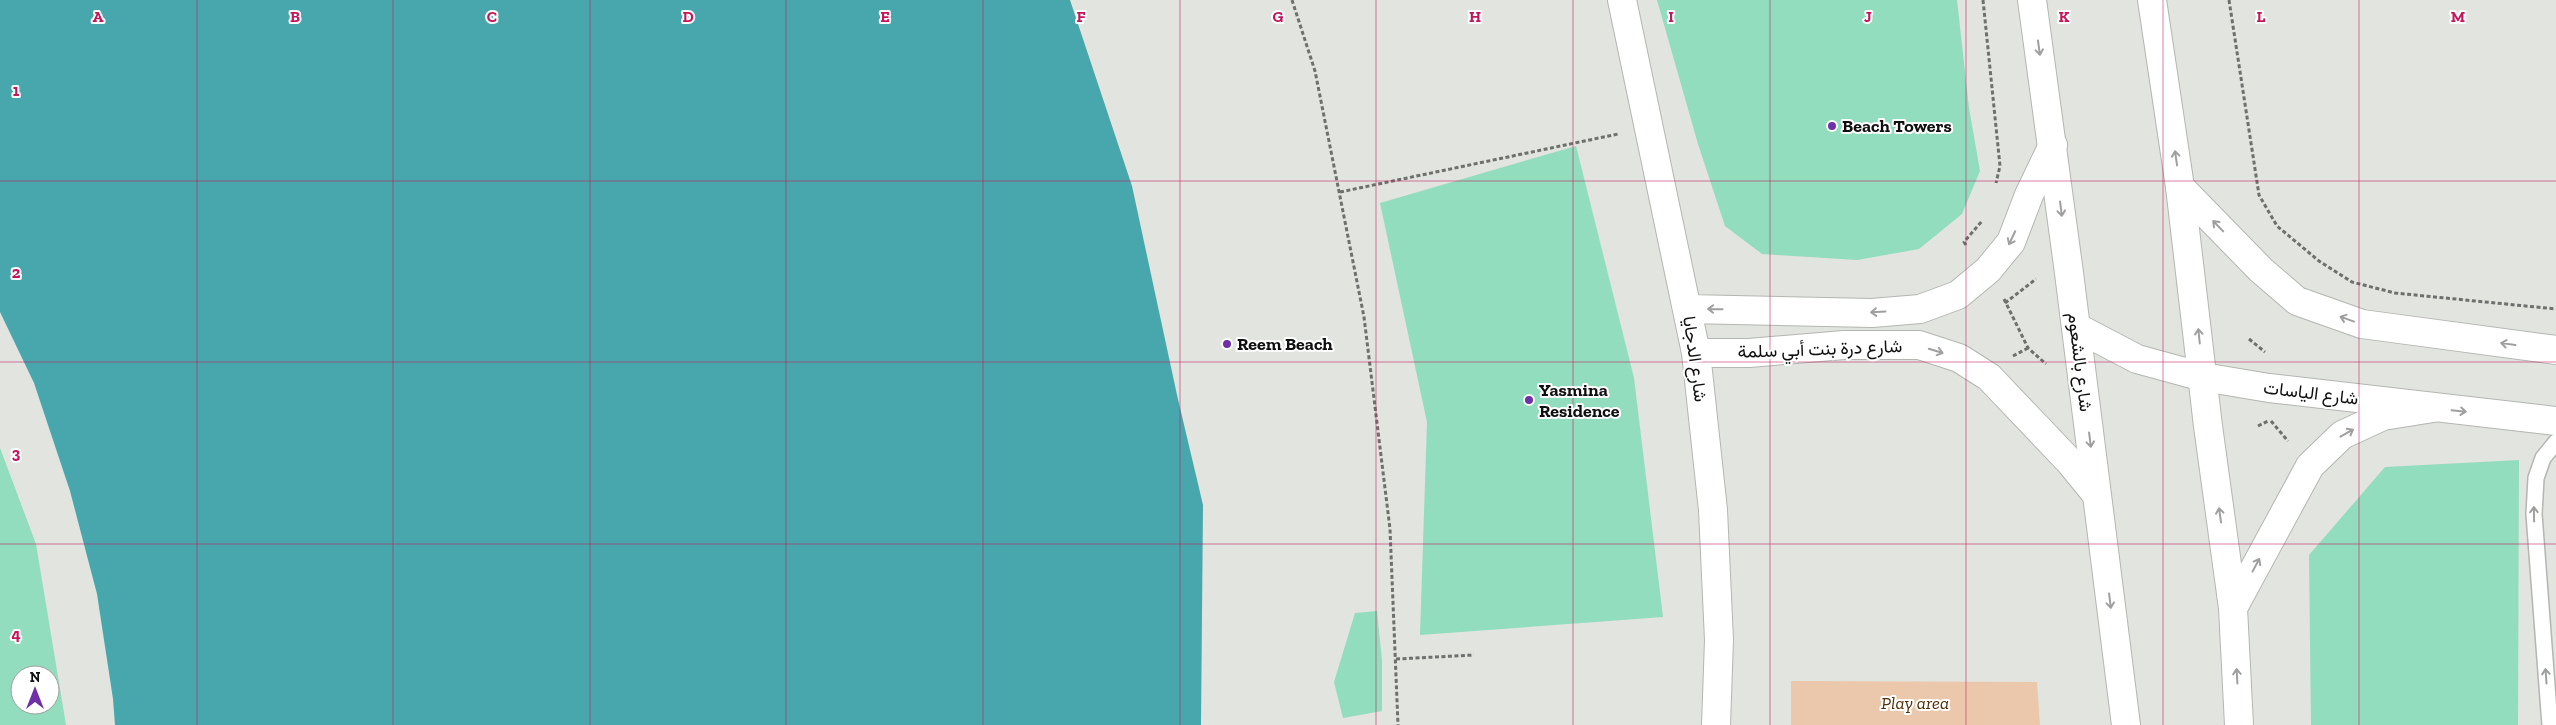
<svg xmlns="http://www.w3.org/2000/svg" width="2556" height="725" font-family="'Zilla Slab',Vazirmatn,serif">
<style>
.green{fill:#ebc8ab}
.water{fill:#48a7ac}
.building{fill:#91ddbd;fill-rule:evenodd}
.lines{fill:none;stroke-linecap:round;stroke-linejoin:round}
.service-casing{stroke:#b3b6b1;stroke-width:18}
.minor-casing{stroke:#b3b6b1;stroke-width:30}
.secondary-casing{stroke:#b3b6b1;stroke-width:30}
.path{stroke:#6e706d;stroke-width:3;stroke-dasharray:4 2.5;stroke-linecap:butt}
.service{stroke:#fff;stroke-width:15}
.minor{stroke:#fff;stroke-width:28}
.secondary{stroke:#fff;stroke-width:28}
.oneway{stroke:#9f9f9f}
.grid{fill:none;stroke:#c2185b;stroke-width:1;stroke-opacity:0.55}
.poi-dot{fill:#6e31a7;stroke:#fff;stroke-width:2}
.labels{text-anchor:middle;stroke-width:4;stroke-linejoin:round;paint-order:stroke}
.poi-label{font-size:18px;font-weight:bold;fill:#0e0f0e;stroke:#fff;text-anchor:start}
.street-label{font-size:18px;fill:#0e0f0e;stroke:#fff}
.park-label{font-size:18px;font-style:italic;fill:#512e07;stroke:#fff}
.grid-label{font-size:16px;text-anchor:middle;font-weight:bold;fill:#c2185b;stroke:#fff;stroke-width:4;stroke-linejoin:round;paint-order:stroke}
</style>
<rect width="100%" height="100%" fill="#e1e4df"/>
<path class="green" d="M1791,681l246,1 3,43h-249z"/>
<path class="water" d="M0,0h1070l62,186 45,209 26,110 -2,220h-1086l-2,-26 -16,-105 -27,-103 -36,-108 -34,-71z"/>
<path class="building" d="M1657,0h300l12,108 11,63 -18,43 -43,35 -62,11 -95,-6 -37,-28 -27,-82z
M1576,146l58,232 29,239 -243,18 7,-213 -47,-219z
M0,448l36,96 30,181h-66zM20,675h30v30h-30z
M2519,460l-1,265h-207l-2,-170 76,-88z
M1377,611l5,50v50l-39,7 -9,-36 21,-69z"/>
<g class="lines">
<g class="service-casing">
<path id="service" d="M2550,725l-16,-211 2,-36 7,-20 13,-16"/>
</g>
<g class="minor-casing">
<path id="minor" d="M1622,0l74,353 17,157 6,130 -3,85
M2180,187l81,83 36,31 65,23 194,26
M1687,309l185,4 48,-4 38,-14 30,-25 23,-28 18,-47 24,-50
M2076,327l61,32 66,18 66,11 287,33
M1696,353h53l95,-8h75l40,13 30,19 80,84 27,33"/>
</g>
<g class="secondary-casing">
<path id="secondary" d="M2032,0l37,273 57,452
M2152,0l28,187 28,239 25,182 6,117
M2233,608l77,-142 32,-31 41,-19 50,-8"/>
</g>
<path class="path" d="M1292,0l23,71 49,246 26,212 8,196
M1983,0l17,166 -4,17
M2229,0l30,195 18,31 42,35 33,21 43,11 161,16
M1340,192l278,-58
M1966,245l-2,-3 18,-21
M2004,299l24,49 18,16
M2005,303l31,-24
M2249,339l16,13
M2013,356l15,-8
M2271,421l17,20
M2258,426l10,-5
M1396,659l78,-4"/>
<use href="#service" class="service"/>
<use href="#minor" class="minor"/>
<use href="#secondary" class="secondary"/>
</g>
<defs><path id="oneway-shaft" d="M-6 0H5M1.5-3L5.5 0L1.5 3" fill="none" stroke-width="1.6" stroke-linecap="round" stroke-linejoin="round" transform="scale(1.25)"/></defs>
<g class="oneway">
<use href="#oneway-shaft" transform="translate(2039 48) rotate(82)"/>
<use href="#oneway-shaft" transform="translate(2176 158) rotate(-98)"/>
<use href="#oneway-shaft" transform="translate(2061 209) rotate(83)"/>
<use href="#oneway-shaft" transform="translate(2218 226) rotate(-134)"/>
<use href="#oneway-shaft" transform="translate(2012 238) rotate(115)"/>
<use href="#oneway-shaft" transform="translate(1715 309) rotate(-179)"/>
<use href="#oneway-shaft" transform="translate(1878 312) rotate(177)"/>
<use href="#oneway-shaft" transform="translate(2347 319) rotate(-160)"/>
<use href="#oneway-shaft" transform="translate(2199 336) rotate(-96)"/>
<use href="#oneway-shaft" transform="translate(2508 344) rotate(-172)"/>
<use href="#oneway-shaft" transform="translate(1936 351) rotate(17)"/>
<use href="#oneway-shaft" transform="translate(2459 411) rotate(6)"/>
<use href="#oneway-shaft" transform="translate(2347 433) rotate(-29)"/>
<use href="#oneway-shaft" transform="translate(2090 440) rotate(83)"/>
<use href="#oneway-shaft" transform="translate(2534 514) rotate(-91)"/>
<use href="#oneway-shaft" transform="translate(2220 515) rotate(-98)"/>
<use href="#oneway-shaft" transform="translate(2256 565) rotate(-62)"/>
<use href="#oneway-shaft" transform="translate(2110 601) rotate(83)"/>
<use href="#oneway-shaft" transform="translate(2237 676) rotate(-93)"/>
<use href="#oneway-shaft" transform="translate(2546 676) rotate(-94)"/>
</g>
<path class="grid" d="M197,0v725M393,0v725M590,0v725M786,0v725M983,0v725M1180,0v725M1376,0v725M1573,0v725M1770,0v725M1966,0v725M2163,0v725M2359,0v725M0,181h2556M0,362h2556M0,544h2556"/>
<g class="poi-dot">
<circle cx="1832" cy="126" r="5"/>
<circle cx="1227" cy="344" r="5"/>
<circle cx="1529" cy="400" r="5"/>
</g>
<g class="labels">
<g class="poi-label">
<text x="1842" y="132">Beach Towers</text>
<text x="1237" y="350">Reem Beach</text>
<text x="1539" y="396">Yasmina<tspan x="1539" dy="21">Residence</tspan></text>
</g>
<g class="street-label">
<text transform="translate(1820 349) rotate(-2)" y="6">شارع درة بنت أبي سلمة</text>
<text transform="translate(1695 359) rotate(82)" y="6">شارع الدجايا</text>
<text transform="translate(2080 362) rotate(83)" y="6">شارع بالشعوم</text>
<text transform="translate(2311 393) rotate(7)" y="6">شارع الياسات</text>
</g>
<g class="park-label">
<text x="1915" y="709">Play area</text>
</g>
</g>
<g class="grid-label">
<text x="98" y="22">A</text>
<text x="295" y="22">B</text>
<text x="492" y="22">C</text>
<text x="688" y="22">D</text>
<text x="885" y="22">E</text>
<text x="1081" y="22">F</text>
<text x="1278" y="22">G</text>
<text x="1475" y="22">H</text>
<text x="1671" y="22">I</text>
<text x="1868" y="22">J</text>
<text x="2064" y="22">K</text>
<text x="2261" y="22">L</text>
<text x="2458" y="22">M</text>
<text x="16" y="96">1</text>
<text x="16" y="278">2</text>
<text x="16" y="459">3</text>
<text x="16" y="640">4</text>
</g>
<g transform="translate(35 690)"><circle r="24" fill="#ffffff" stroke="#9f9f9f"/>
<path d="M0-4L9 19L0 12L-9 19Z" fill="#6e31a7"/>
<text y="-8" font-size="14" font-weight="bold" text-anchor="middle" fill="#0e0f0e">N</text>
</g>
</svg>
